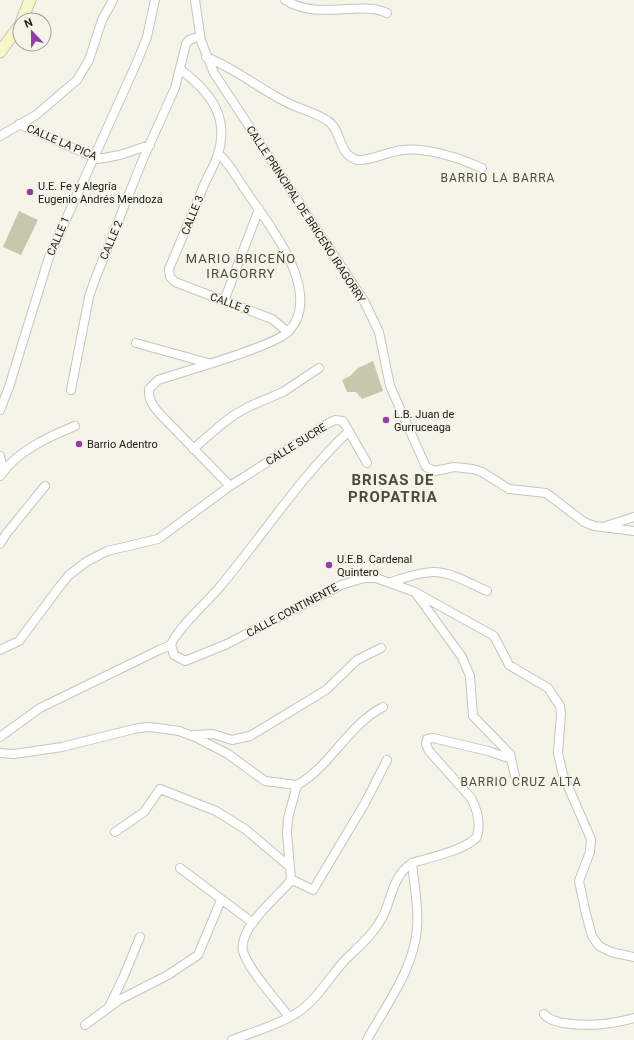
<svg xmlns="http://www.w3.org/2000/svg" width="634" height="1040" font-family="Roboto,sans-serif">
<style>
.green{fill:#c8c7ab}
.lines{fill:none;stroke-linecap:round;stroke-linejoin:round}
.minor-casing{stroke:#c6c5ba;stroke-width:10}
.secondary-casing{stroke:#c6c5ba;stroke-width:13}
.minor{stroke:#fff;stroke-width:8}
.secondary{stroke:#f8f5c8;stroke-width:11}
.poi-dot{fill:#973ca6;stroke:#f4f4e8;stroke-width:1.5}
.labels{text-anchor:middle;stroke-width:3;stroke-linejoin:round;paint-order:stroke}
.street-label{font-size:11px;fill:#20201c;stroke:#f4f4e8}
.poi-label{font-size:11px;fill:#20201c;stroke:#f4f4e8;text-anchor:start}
.neighbourhood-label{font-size:12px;letter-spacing:1px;fill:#4b4b41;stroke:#f4f4e8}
.quarter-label{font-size:13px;letter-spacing:1px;fill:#4b4b41;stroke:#f4f4e8}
.district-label{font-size:15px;font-weight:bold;letter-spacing:1px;fill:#4b4b41;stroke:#f4f4e8}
</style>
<rect width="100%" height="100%" fill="#f4f4e8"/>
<path class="green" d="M19,211l19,9 -17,35 -18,-8z
M373,361l10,30 -21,8 -6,-7h-9l-5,-12 8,-4 8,-8z"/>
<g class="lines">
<g class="minor-casing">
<path id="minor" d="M195,0l6,41 13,32 150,228 15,31 11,54 36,81 9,4 19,-4 19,2 9,3 27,17 37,4 38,29 10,4 40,5
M285,0c33,21 74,0 102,13
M206,57c29,11 52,31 80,45 13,7 29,10 42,19 14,9 10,35 30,39 8,2 33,-9 44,-10 26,-3 57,8 80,18
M180,69c30,23 51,48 37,88 -4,11 -11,22 -15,33 -11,27 -22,53 -33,79l1,8 5,5 97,37 16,13
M19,124l79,35 22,-4 30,-10
M0,136l36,-21 41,-35 12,-20 13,-40 11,-20
M218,153c14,13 21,29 32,44 22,31 73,97 39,134 -13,15 -107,41 -131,49l-9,9c-1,10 4,17 10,24l71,73
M224,301l35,-92
M136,343l72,20
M71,390l18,-93 5,-15 49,-123 32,-71 11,-44 3,-4 11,-4
M0,410l9,-23 40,-130 88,-195 10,-25 8,-37
M349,431c-50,47 -87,106 -131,158 -11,13 -43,42 -47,56l3,10 11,6 42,-17 114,-59 23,-7h12l39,14 79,44 15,29 39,23 12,18 1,8 -3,39 5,22 28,64 -1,13 -11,29 7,33 6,22 7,10 12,6 23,5
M193,449l29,-25 12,-9 16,-9 33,-14 36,-24
M0,456l3,15
M0,476c17,-25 48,-39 75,-50
M606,526l28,-9
M0,544l6,-10 39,-48
M391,582c13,-4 28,-10 43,-10 17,0 37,12 53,19
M417,595l45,62 8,19 3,40 37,38 5,22
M0,650l19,-9 41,-55 9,-11 17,-13 21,-11 51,-12 72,-53 97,-62 8,-4 8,1 24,42
M194,735l19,-1 19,6 18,-4 76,-46 31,-30 24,-12
M0,737l40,-29 119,-58 12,-5
M0,753l14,1 48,-7 72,-18 13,-2 11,1 21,3 16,6 33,17 37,27 32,4
M297,785c34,-19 51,-60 86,-78
M115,832l29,-20 16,-23 56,22 29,18 45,38
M180,868l73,55
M291,879l22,11 52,-87 22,-43
M110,1005l13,-27 17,-41
M544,1014c4,6 12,7 19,9 25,4 46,2 71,-5
M289,1017c-11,-15 -42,-49 -46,-66 -2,-7 2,-16 6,-23 10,-16 26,-30 39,-44l3,-5 -4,-46 1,-15 9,-33
M85,1025l34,-25 49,-25 30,-20 23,-55
M232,1040c21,-8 46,-15 65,-27 20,-13 33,-37 49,-54 13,-13 27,-24 36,-41 10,-19 10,-42 30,-55 18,-6 52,-12 65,-26 4,-14 1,-26 -6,-39l-42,-47 -3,-7 1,-5 6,-1 55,13 23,8
M367,1040c19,-35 47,-71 50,-112 2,-21 -3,-44 -5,-65"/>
</g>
<g class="secondary-casing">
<path id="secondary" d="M22,20l8,-20
M0,52l20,-27"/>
</g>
<use href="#minor" class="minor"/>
<use href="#secondary" class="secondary"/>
</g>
<g class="poi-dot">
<circle cx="30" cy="192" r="4"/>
<circle cx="386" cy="420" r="4"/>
<circle cx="79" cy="444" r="4"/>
<circle cx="329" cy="565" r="4"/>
</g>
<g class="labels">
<g class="street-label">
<text transform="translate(62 142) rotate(23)" y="4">CALLE LA PICA</text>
<text transform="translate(306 214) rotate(57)" y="4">CALLE PRINCIPAL DE BRICEÑO IRAGORRY</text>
<text transform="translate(192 215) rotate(-68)" y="4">CALLE 3</text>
<text transform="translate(58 236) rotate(-67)" y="4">CALLE 1</text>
<text transform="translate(111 240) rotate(-67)" y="4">CALLE 2</text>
<text transform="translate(230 303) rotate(20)" y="4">CALLE 5</text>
<text transform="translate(296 444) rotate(-32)" y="4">CALLE SUCRE</text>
<text transform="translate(292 610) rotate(-28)" y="4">CALLE CONTINENTE</text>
</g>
<g class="poi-label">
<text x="38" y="190">U.E. Fe y Alegría<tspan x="38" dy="13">Eugenio Andrés Mendoza</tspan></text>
<text x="394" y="418">L.B. Juan de<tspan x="394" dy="13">Gurruceaga</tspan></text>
<text x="87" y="448">Barrio Adentro</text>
<text x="337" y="563">U.E.B. Cardenal<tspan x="337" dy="13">Quintero</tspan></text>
</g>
<g class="neighbourhood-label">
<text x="498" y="182">BARRIO LA BARRA</text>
<text x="521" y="786">BARRIO CRUZ ALTA</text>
</g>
<g class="quarter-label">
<text x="241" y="263">MARIO BRICEÑO<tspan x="241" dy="15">IRAGORRY</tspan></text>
</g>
<g class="district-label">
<text x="393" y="485">BRISAS DE<tspan x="393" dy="17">PROPATRIA</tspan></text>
</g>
</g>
<g transform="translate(32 32) rotate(338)"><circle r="19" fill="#f4f4e8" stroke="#9f9f96"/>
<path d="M0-3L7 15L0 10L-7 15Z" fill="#973ca6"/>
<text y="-6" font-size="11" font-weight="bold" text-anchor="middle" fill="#20201c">N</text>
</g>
</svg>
